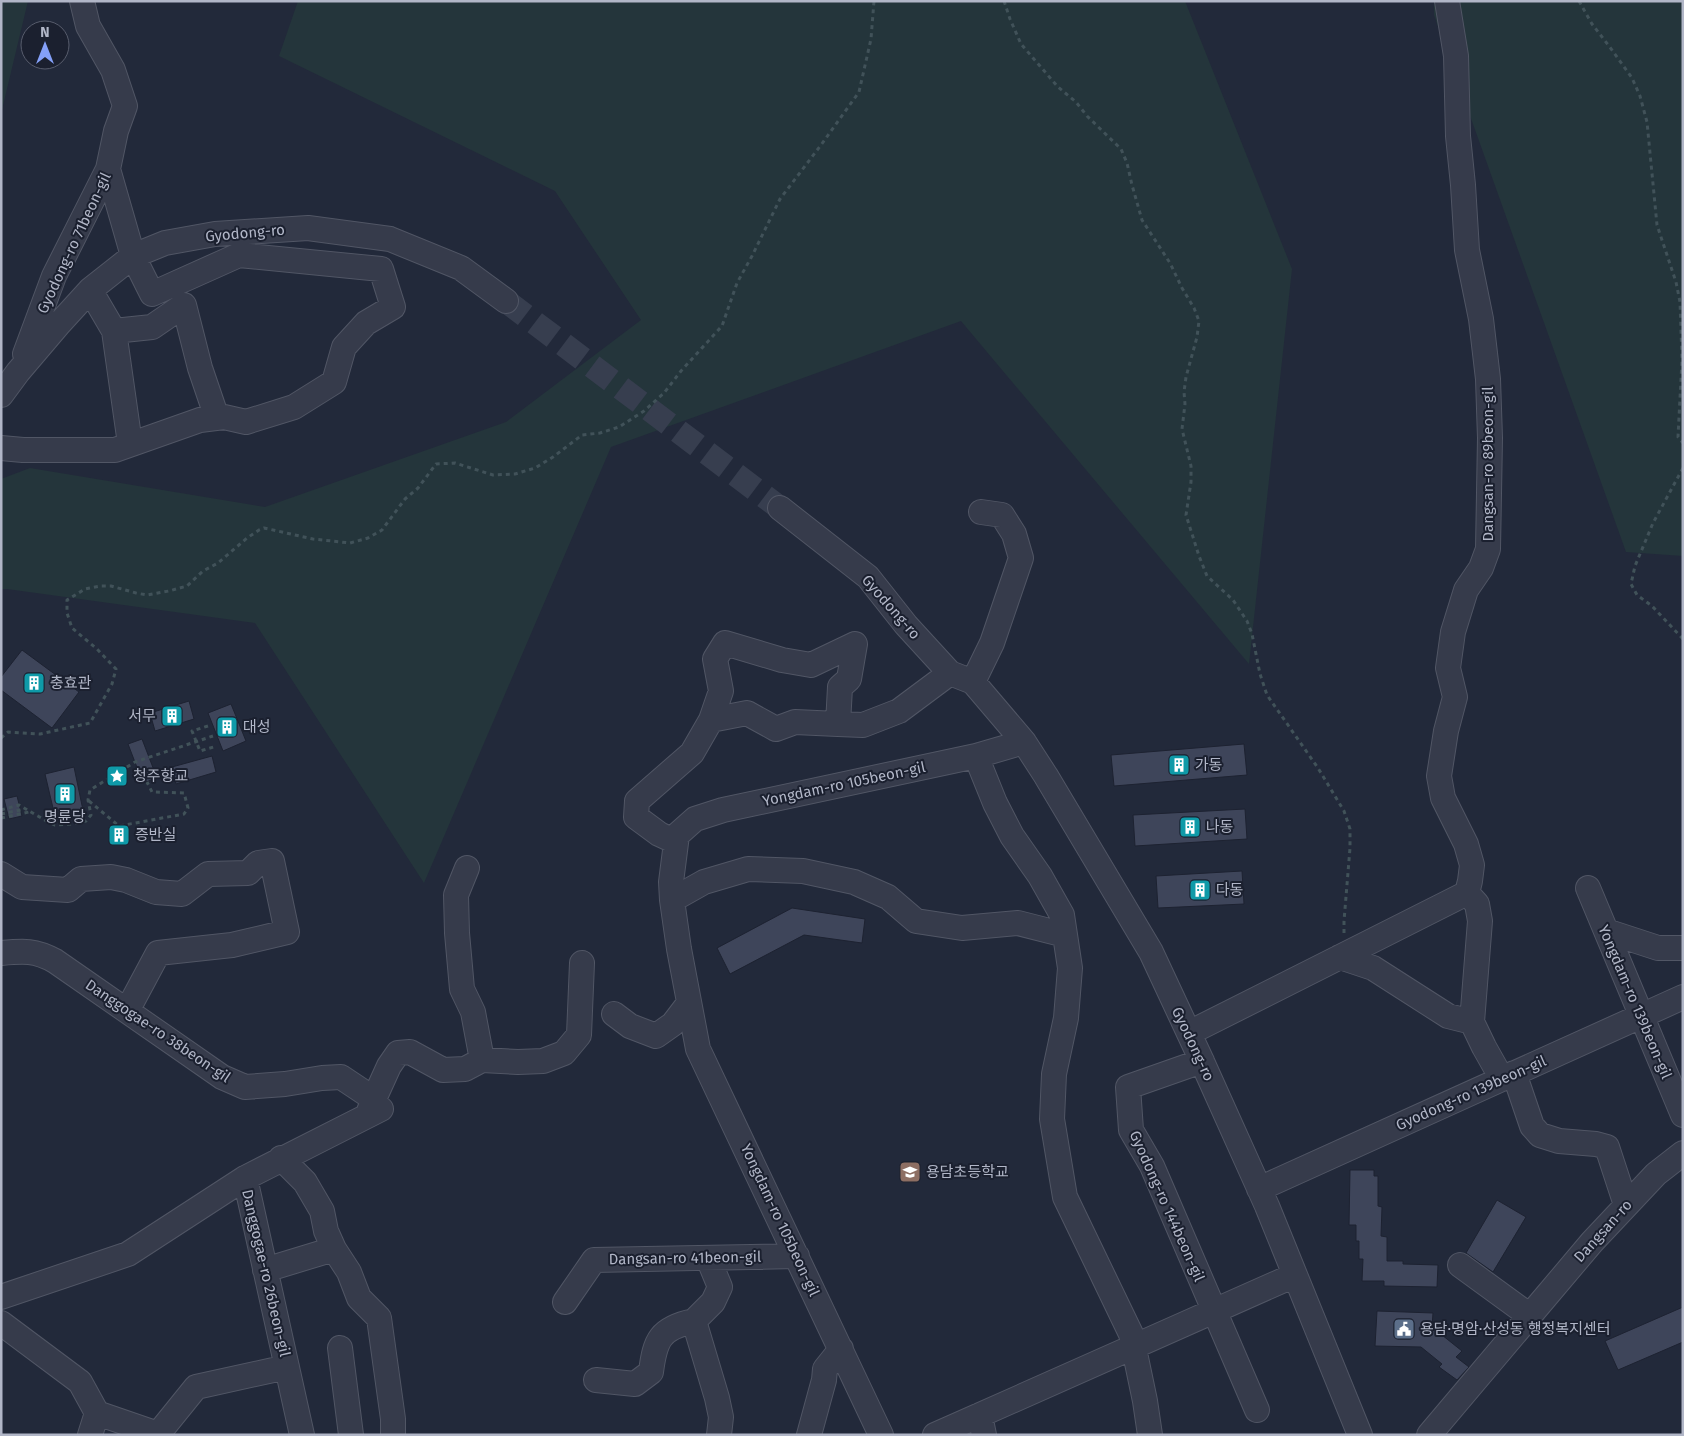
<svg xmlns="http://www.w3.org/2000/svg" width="1684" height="1436" font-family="'Fira Sans','Noto Sans KR',sans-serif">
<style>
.green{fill:#24353b}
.building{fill:#3e455a;stroke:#1d2231}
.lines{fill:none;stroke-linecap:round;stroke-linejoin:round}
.minor-tunnel{stroke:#373e4f;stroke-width:24;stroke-dasharray:24 12;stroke-linecap:butt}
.minor-casing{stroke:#515665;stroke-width:26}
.path{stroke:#415259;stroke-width:3;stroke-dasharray:4 4;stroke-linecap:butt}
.minor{stroke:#363b4b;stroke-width:24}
.labels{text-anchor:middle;stroke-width:4;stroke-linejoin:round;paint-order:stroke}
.street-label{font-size:15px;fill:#b1b6c7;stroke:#1b202f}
.poi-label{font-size:15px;fill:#b1b6c7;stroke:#1b202f;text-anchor:start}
</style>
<rect width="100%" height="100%" fill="#22293a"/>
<path class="green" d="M1,1h27l-27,113z
M298,1h887l107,268 -43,395 -288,-343 -350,126 -187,436 -169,-260 -248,-34h-6v-110l29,-11 235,39 241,-85 135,-102 -86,-129 -276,-135z
M1434,1h249v555l-57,-4 -192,-537z"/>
<path class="building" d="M22,650l57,42 -27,36 -51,-38v-13z
M189,701l5,18 -39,12 -5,-18z
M231,704l15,37 -23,10 -15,-38z
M142,739l15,39 -14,5 -15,-39z
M1244,744l3,31 -133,11 -3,-31z
M212,756l4,16 -40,12 -4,-17z
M74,767l10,48 -28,6 -11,-47z
M17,796l5,20 -13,3 -5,-20z
M1245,809l2,30 -112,7 -2,-31z
M1242,871l2,33 -86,4 -2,-32z
M792,908l73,11 -3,24 -58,-8 -74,39 -13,-26z
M1350,1170h24v6h4v30l4,1 -1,29 6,1v24h16v3l35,1 -1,22 -53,-1v-5h-22l1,-22h-4v-18h-3v-16h-7z
M1497,1200l29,17 -33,55 -27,-19z
M1683,1307v35l-65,28 -13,-29z
M1377,1311l56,2 -1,14 30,24 -6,6 13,10 -12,13 -18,-13 3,-3 -21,-17 -46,-1z"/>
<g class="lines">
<path class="minor-tunnel" d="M506,301l274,207"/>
<g class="minor-casing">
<path id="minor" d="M1447,1l9,55 2,80 5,49 4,65 14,69 7,60 2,59 -2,111 -7,19 -15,22 -13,42 -5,36 7,29 -9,34 -7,45 4,22 23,46 6,21 -2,16 -3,12 10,11 3,17 -8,101 12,25 18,32
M90,290l24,41
M25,354l29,-78 54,-107 8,-38 9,-25 -12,-36 -25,-44 -6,-25
M1,395l17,-23 40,-47 32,-35 43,-34 32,-13 50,-9 93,-6 82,11 71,29 45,33
M130,444l-16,-113 38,-4 32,-22 16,63 17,50
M1,448l22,2h92l85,-30 24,-3 22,5 48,-15 40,-25 10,-35 22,-24 27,-16 -12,-38 -142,-14 -87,39 -19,-38 -25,-87
M780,508l88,69 38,48 44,48 23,9 51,60 22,34 105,176 49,105 67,149 93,229
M973,682l19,-39 29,-85 -7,-24 -12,-19 -21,-3
M838,724l25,1 36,-14 51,-38
M976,756l19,47 17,33 28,40 22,39 8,53 -4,50 -12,56 -2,45 13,78 66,137 14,67 5,34
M676,842l-17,-8 -23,-17 1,-16 55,-48 19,-33 10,-29 -6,-32 10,-16 57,17 29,5 44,-21 -6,35 -9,8 -2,37 -43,-2 -19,7 -29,-16 -36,7
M467,868l-11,27 1,38 5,56 11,23 9,48
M1,874l21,13 46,3 13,-11 30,-2 15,3 30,12 26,2 26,-20 40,-1 10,-10 14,-2 15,71 -55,13 -74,8 -31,58
M1588,888l95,227
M672,900l32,-18 44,-13 55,2 51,11 34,15 28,24 46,7 56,-5 47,12
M1606,931l52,17h25
M1,953c23,-2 34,-3 54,8l167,116 23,10 40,-3 37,-6 19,-1 33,22 -7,17
M1340,957l33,11 75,48 24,6
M614,1014l16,12 26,10 17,-12 16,-21
M1189,1033l278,-140
M1202,1061l-74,26 3,43 21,36 105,244
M1514,1073l18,53 8,9 19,6 37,3 11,3 19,58
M374,1099l15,-33 9,-13 12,-1 33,18 22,-1 17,-9 36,2 25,-1 21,-8 15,-18 3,-72
M281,1158l24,24 17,29 4,20 8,18 15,23 10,26 20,20 14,101v16
M245,1178l57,257
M1259,1189l424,-192
M708,1258l12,29 -7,15 -19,19 23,77 4,19 -2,18
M1460,1265l70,51
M265,1270l69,-21
M1,1297l127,-43 117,-76 136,-69
M565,1302l29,-42 203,-4
M1,1323l79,59 17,31 -7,22
M340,1348l11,87
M596,1380l39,4 16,-12c4,-32 9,-44 43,-51
M97,1413l61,21 38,-47 91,-20
M980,1415l4,20
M809,1435l15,-55 1,-11 16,-20
M881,1435l-183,-386 -19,-100 -7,-49 -1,-18 6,-47 18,-16 28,-9 253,-54 48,-14
M935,1435l360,-160
M1429,1435l163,-193 64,-68 27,-21"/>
</g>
<path class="path" d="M1004,1l6,18 11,25 37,43 18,15 11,14 34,33 6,14 5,22 10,35 28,43 12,25 12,20 5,13 -2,16 -11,40 -2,15 1,12 -3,25 9,37v16l-5,33 13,41 8,20 26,24 14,21 5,13 8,40 7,21 51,73 26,43 6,18v19l-6,73v12
M1579,1l13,23 17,22 23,32 8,18 7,26 10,103 19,57 4,20 2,58 -4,77 5,6
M1683,468l-30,55 -18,43 -4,18 6,11 15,11 31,33
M208,726l-16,5 8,20 17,-5
M1,738l7,-6 32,2 50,-11 22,-39 4,-15 -19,-20 -25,-21 -5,-15v-13l18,-11 15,-3h11l25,7 11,2 22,-4 18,-5 16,-15 15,-8 29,-25 12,-8 5,-2 49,11 37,4 18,-5 14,-8 23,-31 13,-11 18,-24 19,-1 38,12 22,-1 20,-6 18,-11 29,-22 18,-2 19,-6 25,-16 20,-18 17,-22 41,-45 15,-43 15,-27 28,-57 41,-54 38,-53 12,-53 3,-38
M89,801l30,25 65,-12 4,-6 -4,-15 -32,-1 -5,-10
M1,810l18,-5 29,17 7,3 17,-1 14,-3 5,-6 -3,-15 2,-10 45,-28 78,-26
M1,814l24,-5
M1,818l28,-6"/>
<use href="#minor" class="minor"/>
</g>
<defs>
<g id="building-square" transform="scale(1.125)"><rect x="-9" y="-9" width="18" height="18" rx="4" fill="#0f9aa8" stroke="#1b202f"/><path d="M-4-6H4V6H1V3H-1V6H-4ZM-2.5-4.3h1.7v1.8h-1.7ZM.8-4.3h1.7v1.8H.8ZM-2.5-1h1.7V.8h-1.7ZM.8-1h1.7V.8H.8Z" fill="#fff"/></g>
<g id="sight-square" transform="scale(1.125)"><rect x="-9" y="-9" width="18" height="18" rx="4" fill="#0f9aa8" stroke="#1b202f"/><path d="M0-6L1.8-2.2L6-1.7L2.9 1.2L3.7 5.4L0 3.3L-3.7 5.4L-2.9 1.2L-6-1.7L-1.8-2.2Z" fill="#fff"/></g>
<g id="school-square" transform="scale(1.125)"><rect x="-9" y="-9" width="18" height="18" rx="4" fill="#8d6e63" stroke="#1b202f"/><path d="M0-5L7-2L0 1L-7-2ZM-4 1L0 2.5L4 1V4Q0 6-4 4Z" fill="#fff"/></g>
<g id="civic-square" transform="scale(1.125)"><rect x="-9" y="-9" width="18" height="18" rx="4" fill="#5c6f8a" stroke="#1b202f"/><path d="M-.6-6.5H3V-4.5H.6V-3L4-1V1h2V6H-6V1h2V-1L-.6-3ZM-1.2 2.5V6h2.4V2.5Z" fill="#fff"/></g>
</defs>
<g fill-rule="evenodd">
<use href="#building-square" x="34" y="683"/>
<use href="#building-square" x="172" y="716"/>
<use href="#building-square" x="227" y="727"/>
<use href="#building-square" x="1179" y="765"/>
<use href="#sight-square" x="117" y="776"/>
<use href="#building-square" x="65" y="794"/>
<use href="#building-square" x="1190" y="827"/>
<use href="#building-square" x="119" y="835"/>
<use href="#building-square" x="1200" y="890"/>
<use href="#school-square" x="910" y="1172"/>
<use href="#civic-square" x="1404" y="1329"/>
</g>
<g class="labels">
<g class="street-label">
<text transform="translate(245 233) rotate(-5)" y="5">Gyodong-ro</text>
<text transform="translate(74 243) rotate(-65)" y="5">Gyodong-ro 71beon-gil</text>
<text transform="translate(1488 464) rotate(-90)" y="5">Dangsan-ro 89beon-gil</text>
<text transform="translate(891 607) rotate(49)" y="5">Gyodong-ro</text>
<text transform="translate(844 784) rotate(-12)" y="5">Yongdam-ro 105beon-gil</text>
<text transform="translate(1635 1002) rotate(67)" y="5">Yongdam-ro 139beon-gil</text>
<text transform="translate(158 1031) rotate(34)" y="5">Danggogae-ro 38beon-gil</text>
<text transform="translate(1193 1044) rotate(65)" y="5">Gyodong-ro</text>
<text transform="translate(1471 1093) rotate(-24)" y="5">Gyodong-ro 139beon-gil</text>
<text transform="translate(1167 1206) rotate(66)" y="5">Gyodong-ro 144beon-gil</text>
<text transform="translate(780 1220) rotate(65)" y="5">Yongdam-ro 105beon-gil</text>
<text transform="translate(1603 1231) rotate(-48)" y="5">Dangsan-ro</text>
<text transform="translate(685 1258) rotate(-1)" y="5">Dangsan-ro 41beon-gil</text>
<text transform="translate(266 1273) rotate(77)" y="5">Danggogae-ro 26beon-gil</text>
</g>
<g class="poi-label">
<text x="50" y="688">충효관</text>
<text x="156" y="721" text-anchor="end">서무</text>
<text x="243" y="732">대성</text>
<text x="1195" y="770">가동</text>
<text x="133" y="781">청주향교</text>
<text x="65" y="822" text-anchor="middle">명륜당</text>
<text x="1206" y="832">나동</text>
<text x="135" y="840">증반실</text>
<text x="1216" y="895">다동</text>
<text x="926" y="1177">용담초등학교</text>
<text x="1420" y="1334">용담·명암·산성동 행정복지센터</text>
</g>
</g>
<rect width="1684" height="1436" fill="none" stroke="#b1b6c7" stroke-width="5"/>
<g transform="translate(45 45)"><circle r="24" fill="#1b202f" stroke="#575c6c"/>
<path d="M0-4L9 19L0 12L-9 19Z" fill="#84a0f8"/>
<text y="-8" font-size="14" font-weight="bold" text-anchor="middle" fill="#b1b6c7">N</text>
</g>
</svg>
